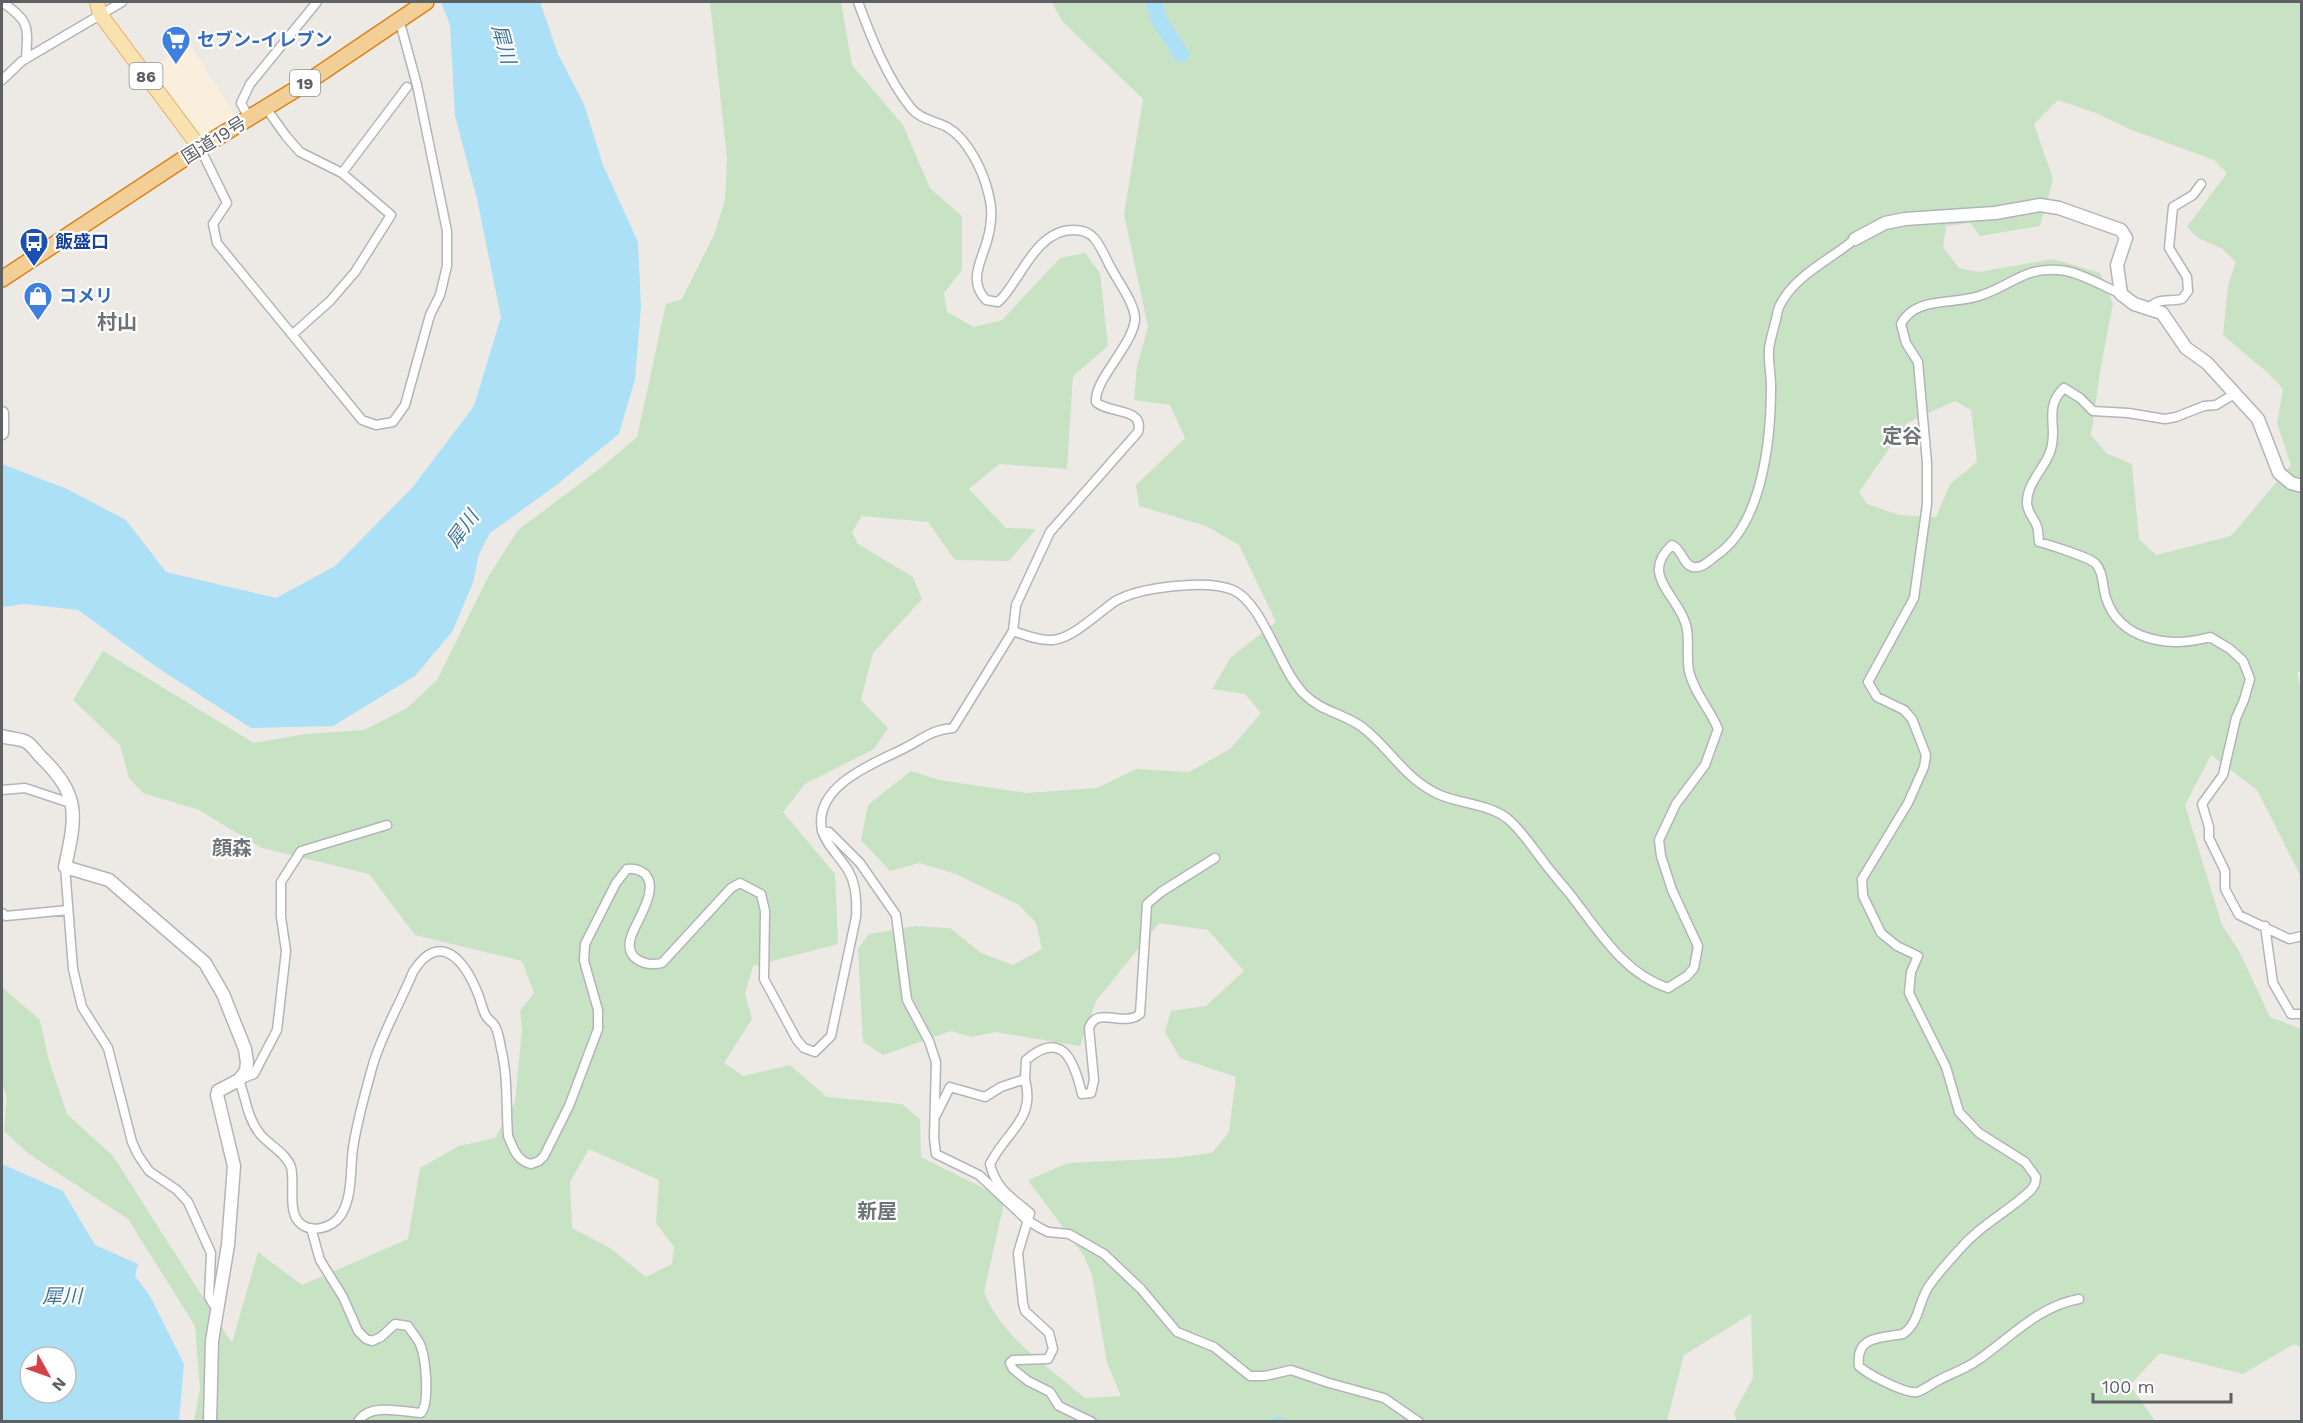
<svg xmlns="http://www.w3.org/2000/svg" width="2303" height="1423" font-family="'Work Sans','Noto Sans JP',sans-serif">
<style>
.commercial{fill:#faefdd}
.green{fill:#c8e2c4;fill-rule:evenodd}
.water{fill:#ace0f6;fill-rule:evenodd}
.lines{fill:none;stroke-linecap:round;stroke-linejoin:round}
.stream{stroke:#ace0f6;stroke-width:3}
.river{stroke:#ace0f6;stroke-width:16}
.street-casing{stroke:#b2b5b8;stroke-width:11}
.secondary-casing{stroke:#b1b5b8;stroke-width:15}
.primary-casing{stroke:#e3b068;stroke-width:16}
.highway-casing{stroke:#db8317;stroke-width:18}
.street{stroke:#fff;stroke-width:8}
.secondary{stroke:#fff;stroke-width:12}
.primary{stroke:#f7e2b0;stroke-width:14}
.highway{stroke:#f2cf97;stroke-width:15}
.labels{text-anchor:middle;stroke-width:4.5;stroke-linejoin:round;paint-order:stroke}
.shield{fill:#fff;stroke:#8e9092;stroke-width:1.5}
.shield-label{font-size:16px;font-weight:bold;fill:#5d6164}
.shop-label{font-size:18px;font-weight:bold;fill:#366cbe;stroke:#fff;text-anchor:start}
.street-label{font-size:18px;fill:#5d6164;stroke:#fff}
.transit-label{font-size:18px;font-weight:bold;fill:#164399;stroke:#fff;text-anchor:start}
.water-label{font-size:20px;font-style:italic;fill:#447796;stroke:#fff}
.neighbourhood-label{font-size:20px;font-weight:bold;fill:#6e7375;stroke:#fff}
</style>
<rect width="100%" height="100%" fill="#edeae5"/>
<path class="commercial" d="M190,45l46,71 -36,24 -8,-14 -44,-55z"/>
<path class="green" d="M710,2h131l11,63 51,60 27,63 32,28v54l-18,23 3,19 27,15 28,-7 58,-62 25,-5 15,20 8,73 -35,30 -6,93 -68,-5 -30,25 37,39 30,1 -27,32 -54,-1 -27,-38 -66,-6 -10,16 6,12 55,33 9,22 -49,54 -12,47 27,28 -14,21 -69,35 -22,28 52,62 3,70 -85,22 -8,28 7,25 -28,44 19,13 47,-11 37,32 75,7 18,15 1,38 84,42 -21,93c18,46 65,75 101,106l36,-2 -14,-33 -15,-88 -8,-19 -56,-76 40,-17 105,-5 39,-5 17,-21 7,-55 -56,-19 -15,-26 6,-21 35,-5 38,-35 -36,-41 -49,-7 -63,78 -16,45 -85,-14 -24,5 -20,-6 -68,24 -20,-13 -5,-93 11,-15 46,-8 35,2 31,25 32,12 29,-16 -6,-26 -17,-18 -63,-31 -37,-11 -29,8 -29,-31 7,-35 43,-34 28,9 87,13 71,-5 39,-19 53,3 41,-23 31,-36 -16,-19 -33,-5 19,-32 45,-35 -37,-77 -33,-19 -67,-20 -3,-21 49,-47 -15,-33 -36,-5 3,-34 11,-39 -24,-113 19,-115 -81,-78 -10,-19h1249l1,668 -5,3 5,21 -1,183 -44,-87 -46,-35 -26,50 37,120 17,26 31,66 31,12v318l-7,-3 -51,30 -83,-21 -30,32 25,36h-418l-3,-8 19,-35 -2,-64 -67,41 -17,66h-1473l6,-32 -5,-63 -67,-107 -99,-65 -25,-23 3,-33 -5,-15v-96l38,33 9,41 18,53 46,42 119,187 26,-91 44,33 106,-46 12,-71 39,-22 36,-8 20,-36 7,-73 -2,-18 14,-18 -12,-32 -107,-26 -46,-61 -107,-26 -63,-38 -56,-17 -14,-15 -9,-33 -47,-45 30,-49 151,92 51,-9 59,-4 43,-22 30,-28 51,-103 30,-47 85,-64 34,-29 29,-133 16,-5 32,-64 11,-35 2,-42zM2058,100l38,13 36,17 82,30 13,13 -40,54 11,11 23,10 15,14 -8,23 -5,50 46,39 14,15 -6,34 14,42 -60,71 -75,19 -17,-16 -7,-75 -26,-11 -15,-18 10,-69 12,-62 -13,-31 -47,-14 -75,13 -19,-4 -16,-21 3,-21 24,-3 10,13 60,-10 13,-47 -19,-55zM1955,401l16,9 6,52 -27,22 -14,33 -37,-2 -32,-11 -8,-12 48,-69zM589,1149l70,31 -3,43 18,24 -2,17 -26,13 -36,-29 -38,-20 -2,-46z"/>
<path class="water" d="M441,2h99l18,52 26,50 19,61 35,77 3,65 -6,72 -16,55 -65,53 -64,46 -11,21 -6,29 -21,49 -37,44 -82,50 -82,2 -93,-60 -80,-58 -54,-6 -22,3v-143l65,25 59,31 40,52 110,26 59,-32 77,-78 62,-82 27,-89 -24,-118 -22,-83 -5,-91z
M2,1164l61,27 32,54 43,19 -3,12 15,20 34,68 -5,57h-177zM30,1357h36v36h-36z"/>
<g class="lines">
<path class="stream" d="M1266,1422l14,-4 7,4"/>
<path class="river" d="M1154,2l5,18 22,34"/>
<g class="street-casing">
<path id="street" d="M2,2c28,20 26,23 24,57
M2,80l20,-19 100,-59
M266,108l20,28 14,16 42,21 49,42 -36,57 -25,29 -37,33
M249,118l-8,-15 9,-19 67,-82
M200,148l27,55 -14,21 4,19 145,177 14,5 17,-3 12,-17 25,-90 10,-20 7,-29v-35l-30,-146 -18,-66
M342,173l65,-86
M2149,309c8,-12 20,-7 33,-10l6,-8 -1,-14 -18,-29 4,-41 20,-12 8,-11
M2236,393l-20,12 -12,1 -28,11 -11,2 -37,-6 -35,-2 -13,-13 -16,-10c-21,20 -6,38 -13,61 -5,19 -24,32 -24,54 0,9 6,14 9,21 3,5 2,12 3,18 11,3 49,15 56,21 9,9 7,23 11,35 14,44 66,50 104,39l20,12 13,12 7,18 -6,21 -8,18 -13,57 -21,29 7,23v11l16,33v18l14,26 50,24 13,-3
M1013,631c12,4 27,10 40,9 20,-2 45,-27 61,-38 24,-15 93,-23 119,-12 30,13 46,79 71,104 18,18 39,19 58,33 29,22 42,52 78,68 22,9 49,9 68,24 14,12 24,28 35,42 8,11 17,21 26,32 28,35 53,80 99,95l19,-12 7,-8 4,-22 -26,-56 -11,-34 -2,-16 17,-36 29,-39 13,-36c-8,-20 -24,-36 -29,-58 -3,-15 1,-32 -3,-46 -8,-30 -47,-50 -14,-80 10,4 11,20 21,22 9,2 17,-7 24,-12 46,-32 54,-117 54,-169 0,-12 -3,-25 -2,-37 1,-8 4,-18 6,-26 2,-6 2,-13 5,-18 15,-30 50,-45 75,-66
M2,790l23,-2 48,16
M387,825l-86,26 -20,31v35l5,34 -9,79 -23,44 -15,6c7,18 8,38 21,54 9,11 26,19 31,33 4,14 -3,42 7,54 12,14 34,7 43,-6 12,-19 9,-46 12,-67 4,-27 12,-54 19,-80 9,-33 28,-64 41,-96 27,-43 52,-11 65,22 3,7 4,15 8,22 2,4 7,6 9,10 3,6 5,16 6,22 7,28 5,60 7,88 5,12 9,25 23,28l8,-3 5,-5 25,-50 29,-77v-19l-14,-49 1,-17 31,-61 11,-14c6,-1 11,0 17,4 17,15 -8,48 -13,64 -7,21 13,30 31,26l69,-75 9,-5 21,11 4,17 -1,68 33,61 7,8 11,4 16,-16 25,-119c1,-15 0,-32 -7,-45 -8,-14 -23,-27 -27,-42 -9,-44 52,-67 81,-81 20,-10 27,-19 50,-21l60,-97 3,-26 34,-73 88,-100c7,-25 -30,-18 -42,-30 -2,-22 36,-56 39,-82 1,-15 -18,-40 -25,-54 -5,-9 -9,-20 -16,-28 -5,-6 -13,-8 -21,-8 -35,0 -51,45 -70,67l-5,5 -12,-2c-18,-19 -5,-38 1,-59 4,-14 6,-31 2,-45 -5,-24 -21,-57 -42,-69 -12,-6 -27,-8 -36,-19 -24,-30 -40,-71 -53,-106
M822,831l7,1 31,31 36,52 11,85 22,41 7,21 -2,76 2,16 43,21 48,45 13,8 8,4 21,2 35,20 37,35 36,43 37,15 36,29h15l26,-6 38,13 55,15 35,24
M65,867l8,102 9,38 26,41 24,94 6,13 11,16 28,19 11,12 23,51 -2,44 4,7 6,2
M2,913l4,3 62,-6
M2265,926l8,57 18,31h11
M1025,1079c11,41 -18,51 -35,85 6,25 21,33 40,49l-12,40 5,50 2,8 24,22 4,16 -5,10 -35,1 -3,3 3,6 15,12 22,11 9,14 33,16
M936,1115l14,-28 35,10 16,-10 24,-8 1,-19c36,-31 48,0 56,34l9,-1 3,-13 -5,-52c8,-23 34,0 51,-14l7,-110 14,-12 54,-34
M311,1228l9,32 23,37 15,34 8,8 6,2 9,-4 14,-13 13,2c3,5 8,11 11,16 7,14 11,60 2,71 -19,-1 -52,-11 -63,9
M2079,1299c-40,7 -68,38 -101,61 -11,8 -25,13 -37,19 -7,3 -17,11 -24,13 -12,2 -50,-18 -58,-26 -4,-30 21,-28 44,-32 17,-12 15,-32 26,-48 9,-13 20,-25 30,-36 21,-25 49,-38 72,-60l4,-6 1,-7 -11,-15 -46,-29 -20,-21 -13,-45 -37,-74 2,-21 7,-16 -21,-10 -16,-13 -18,-37 -1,-17 46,-76 16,-36 2,-12 -14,-36 -8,-9 -27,-13 -9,-15 46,-84 13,-94v-41l-9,-101 -12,-19 -5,-19c14,-28 52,-19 78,-28 33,-10 47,-32 87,-25 17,3 39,16 55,23"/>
</g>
<g class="secondary-casing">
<path id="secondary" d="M1855,239l30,-16 20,-4 90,-6 45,-8 19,3 62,22 5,8 -9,27 4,29 13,10 28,9 24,35 21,15 51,56 21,54 12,10 11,3
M2,413v20
M2,736c7,3 20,2 26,7 5,4 9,10 13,14 40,39 35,59 24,110l44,13 96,83 18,31 22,55 2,13 -1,9 -7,9 -21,11 -1,4 17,71 -6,79 -16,96 -2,81"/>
</g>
<g class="primary-casing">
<path id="primary" d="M97,2l3,12 100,134"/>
</g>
<g class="highway-casing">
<path id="highway" d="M2,279l198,-131 106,-65 120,-81"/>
</g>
<use href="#street" class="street"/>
<use href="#secondary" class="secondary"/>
<use href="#primary" class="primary"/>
<use href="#highway" class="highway"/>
</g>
<defs>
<g id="supermarket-pin" transform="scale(1.5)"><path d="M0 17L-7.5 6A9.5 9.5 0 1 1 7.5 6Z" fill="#3f7fe0" stroke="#fff"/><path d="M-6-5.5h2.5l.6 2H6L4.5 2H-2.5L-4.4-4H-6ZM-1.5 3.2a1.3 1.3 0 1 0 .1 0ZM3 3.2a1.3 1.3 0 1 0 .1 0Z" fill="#fff"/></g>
<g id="bus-pin" transform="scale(1.5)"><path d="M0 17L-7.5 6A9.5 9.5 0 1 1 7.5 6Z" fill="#1a4fb4" stroke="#fff"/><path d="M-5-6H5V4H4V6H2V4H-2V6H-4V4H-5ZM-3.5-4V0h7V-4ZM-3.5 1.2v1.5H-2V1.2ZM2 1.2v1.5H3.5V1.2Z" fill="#fff"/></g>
<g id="shop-pin" transform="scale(1.5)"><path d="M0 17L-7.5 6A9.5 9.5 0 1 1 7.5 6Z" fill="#3f7fe0" stroke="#fff"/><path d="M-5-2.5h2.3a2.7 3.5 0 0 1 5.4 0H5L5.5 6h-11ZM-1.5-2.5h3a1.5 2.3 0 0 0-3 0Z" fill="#fff"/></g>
</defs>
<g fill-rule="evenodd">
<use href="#supermarket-pin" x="176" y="40"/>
<use href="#bus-pin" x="34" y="242"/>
<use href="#shop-pin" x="38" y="296"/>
</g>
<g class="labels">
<g class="shield">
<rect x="129.5" y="63" width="33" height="26" rx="4.5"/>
<rect x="290" y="70" width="30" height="26" rx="4.5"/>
</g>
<g class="shield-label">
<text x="146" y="82">86</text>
<text x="305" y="89">19</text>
</g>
<g class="shop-label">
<text x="197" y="46">セブン-イレブン</text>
<text x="59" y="302">コメリ</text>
</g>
<g class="street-label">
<text transform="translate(214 140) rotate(-32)" y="6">国道19号</text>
</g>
<g class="transit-label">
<text x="55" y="248">飯盛口</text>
</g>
<g class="water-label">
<text transform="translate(504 44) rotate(75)" y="7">犀川</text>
<text transform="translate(462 529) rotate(-54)" y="7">犀川</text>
<text x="62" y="1303">犀川</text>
</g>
<g class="neighbourhood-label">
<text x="117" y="329">村山</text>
<text x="1902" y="443">定谷</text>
<text x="232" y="855">顔森</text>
<text x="877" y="1218">新屋</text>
</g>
</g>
<rect width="2303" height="1423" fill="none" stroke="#5d6164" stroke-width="6"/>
<g transform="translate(48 1375) rotate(130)"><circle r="28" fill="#ffffff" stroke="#bec0c1" stroke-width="1.5"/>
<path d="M0-4.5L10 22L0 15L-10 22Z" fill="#d84049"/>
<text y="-9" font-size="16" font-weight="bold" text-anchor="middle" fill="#5d6164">N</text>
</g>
<path d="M2093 1393v9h138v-9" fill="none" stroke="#5d6164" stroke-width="3"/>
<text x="2102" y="1393" font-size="18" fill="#5d6164" stroke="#ffffff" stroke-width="4.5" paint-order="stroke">100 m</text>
</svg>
